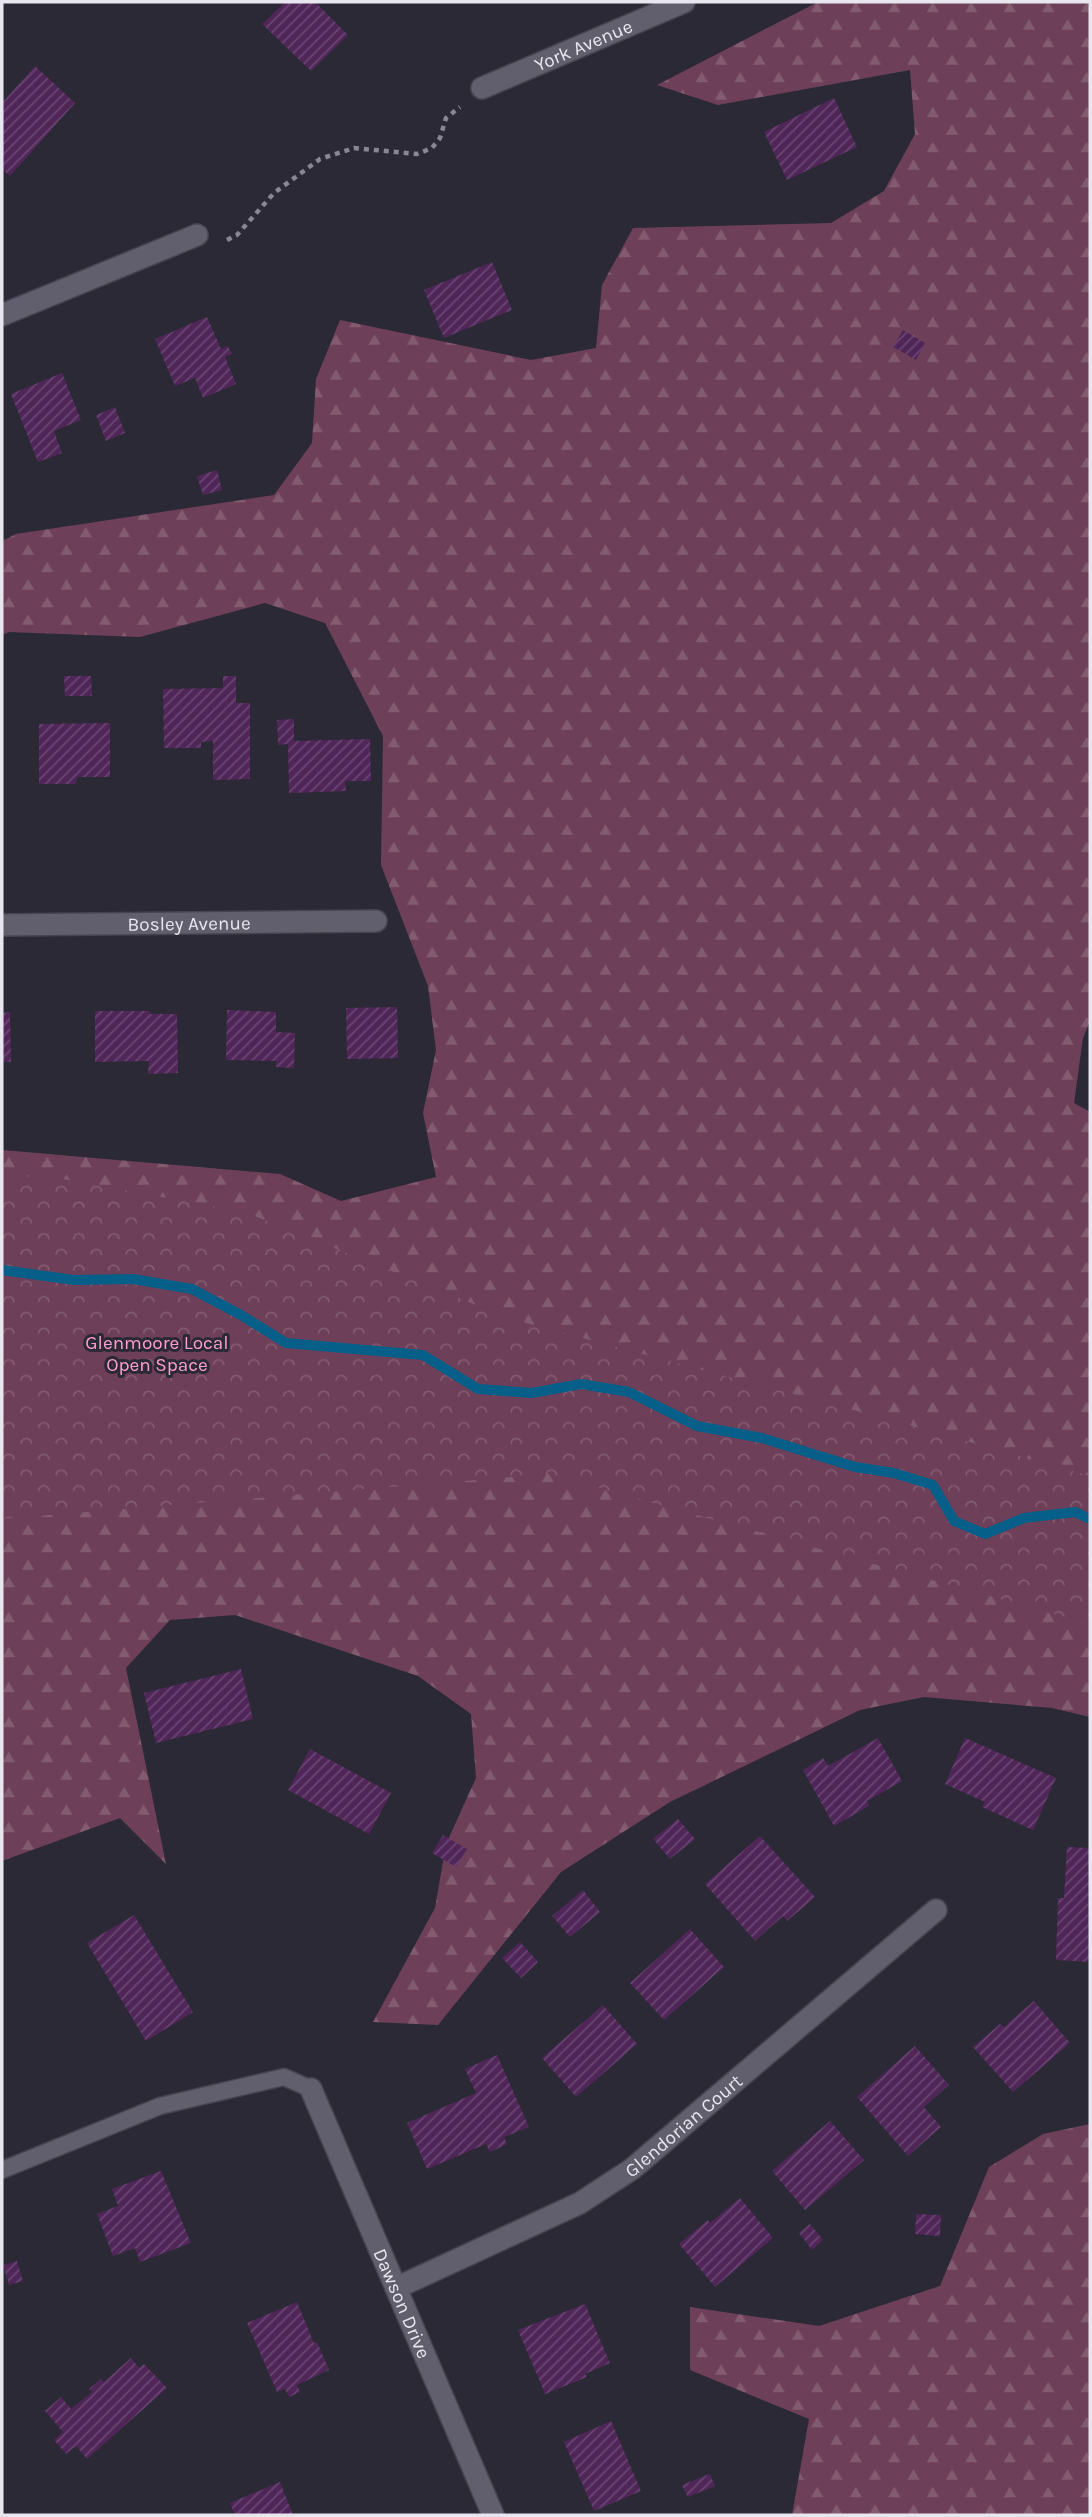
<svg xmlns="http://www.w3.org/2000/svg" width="1092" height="2517" font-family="Karla,sans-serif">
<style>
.forest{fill:url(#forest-firs)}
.park{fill:url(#park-crowns)}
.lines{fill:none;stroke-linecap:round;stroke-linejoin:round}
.stream{stroke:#065f88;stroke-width:10}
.building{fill:url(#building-hatch)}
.lane-casing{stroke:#464450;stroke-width:19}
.street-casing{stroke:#464450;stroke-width:24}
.path{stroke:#898792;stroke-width:4.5;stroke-dasharray:5 5;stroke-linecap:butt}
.lane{stroke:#615f6e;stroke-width:16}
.street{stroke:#615f6e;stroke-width:21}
.labels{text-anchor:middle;stroke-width:6;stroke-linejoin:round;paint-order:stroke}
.street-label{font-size:19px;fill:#e8e7f0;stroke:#2b2936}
.park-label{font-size:19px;fill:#ff9fd1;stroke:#2b2936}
</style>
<defs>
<pattern id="forest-firs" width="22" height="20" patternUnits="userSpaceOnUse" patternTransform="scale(1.75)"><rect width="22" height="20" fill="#6e3f58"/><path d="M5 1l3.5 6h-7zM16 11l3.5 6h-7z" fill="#835b70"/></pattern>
<pattern id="park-crowns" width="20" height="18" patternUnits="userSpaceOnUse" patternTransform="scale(1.75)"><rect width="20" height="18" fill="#6e3f58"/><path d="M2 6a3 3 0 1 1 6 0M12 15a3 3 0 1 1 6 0" fill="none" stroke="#835b70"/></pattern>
<pattern id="building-hatch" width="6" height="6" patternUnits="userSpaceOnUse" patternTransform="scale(1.75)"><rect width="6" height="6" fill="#502659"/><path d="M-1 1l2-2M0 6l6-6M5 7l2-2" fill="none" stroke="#694671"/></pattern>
</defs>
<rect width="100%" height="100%" fill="#2b2936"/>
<path class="forest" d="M818,2h272v1019l-7,17 -9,65 16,9v605l-38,-9 -128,-11 -64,13 -190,92 -109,70 -123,153 -65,-3 62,-114 11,-64 30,-66 -5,-64 -53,-38 -183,-61 -65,5 -44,48 40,196 -46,-46 -118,43v-711l278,24 61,27 95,-24 -13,-64 13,-63 -8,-64 -47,-121 2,-129 -58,-113 -60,-20 -125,34 -131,-5 -7,3v-94l14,-7 258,-39 38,-52 4,-64 24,-59 191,40 65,-12 6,-63 31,-57 198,-5 53,-32 31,-57 -5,-64 -192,35 -61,-20z
M1090,2124v391h-298l17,-96 -119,-49v-63l129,19 121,-40 49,-119 54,-33z"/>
<path class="park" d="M46,1176l199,36 263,106 398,106 184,52v148l-541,-150 -547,45v-342z"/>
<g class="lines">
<path class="stream" d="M2,1270l72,10 59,-1 59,10 49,26 45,28 137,12 55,34 54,4 49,-9 48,8 68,34 65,12 93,29 39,6 39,12 21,36 31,13 39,-16 51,-6 15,7"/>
</g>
<path class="building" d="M285,2h30l33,33 -37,36 -49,-47z
M35,66l40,37 -65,73 -8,-7v-66z
M834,98l23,49 -70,33 -23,-48z
M492,262l20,48 -68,28 -20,-48z
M207,317l14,32 7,-3 4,8 -7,3 11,27 -33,14 -8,-20 -20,8 -20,-47z
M903,330l22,13 -9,17 -23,-13z
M62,373l19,47 -27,11 8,22 -24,9 -27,-68z
M115,407l10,26 -19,8 -10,-26z
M217,470l5,20 -19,5 -6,-19z
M64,676h27l1,20h-27z
M223,676h13v27h14v76l-37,1v-39l-12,1v6h-37l-1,-59 60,-1z
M294,719v22l76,-2 1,42h-26l1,10 -57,2 -1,-49 -10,1 -1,-25z
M110,723v54h-33l-1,7h-37v-60z
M397,1007l1,51 -51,1 -1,-51z
M227,1010l49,2v20l19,1 -1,35 -18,-1v-6l-50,-1z
M95,1011h55v3h27l1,59 -30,1 1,-13 -54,1z
M10,1012l1,50h-9v-49z
M241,1669l12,50 -97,24 -12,-50z
M878,1738l24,43 -35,20 2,5 -35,20 -31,-56 20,-12 5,8z
M965,1738l91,40 -23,52 -51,-23 3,-5 -40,-18z
M310,1749l81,44 -22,41 -81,-44z
M678,1819l17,20 -25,20 -17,-20z
M443,1835l24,14 -11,18 -24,-14z
M760,1836l55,61 -28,24 -4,-5 -28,25 -50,-57z
M1067,1847l23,1v114l-34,-2 2,-62h6z
M583,1890l17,22 -30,25 -18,-21z
M134,1915l59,97 -47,29 -59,-98z
M690,1929l34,38 -60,53 -34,-37z
M520,1942l18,20 -17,16 -19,-20z
M1034,2001l36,42 -57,49 -40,-45 27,-23 4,3z
M603,2005l34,39 -61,53 -34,-39z
M915,2046l34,39 -25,22 17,20 -33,29 -51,-59z
M497,2055l32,72 -25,10 3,7 -17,8 -4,-8 -59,25 -20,-46 69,-30 -11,-24z
M830,2121l34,39 -59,50 -33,-39z
M161,2171l30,72 -51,19 -5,-14 -22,8 -16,-42 21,-8 -6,-17z
M740,2198l33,40 -58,49 -36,-43 29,-24 2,3z
M916,2214l25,1 -1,21 -25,-2z
M810,2224l13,16 -11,10 -13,-17z
M17,2261l6,20 -14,4 -6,-20z
M297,2302l17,41 3,-1 12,28 -32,15 3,7 -11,5 -4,-8 -8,3 -30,-69z
M585,2304l25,59 -25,11 2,3 -42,17 -27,-64z
M131,2358l8,10 5,-4 23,24 -80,71 -11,-13 -10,8 -12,-14 9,-8 -18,-21 16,-14 10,12 21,-17 -3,-3 12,-10 3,3z
M611,2421l30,70 -47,20 -30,-69z
M710,2474l5,12 -27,11 -6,-12z
M280,2482l13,33h-58l-5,-12z"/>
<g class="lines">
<g class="lane-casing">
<path id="lane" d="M2,2170l158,-64 124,-29 27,12"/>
</g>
<g class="street-casing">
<g id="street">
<path id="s1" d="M482,88l202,-86"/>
<path d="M2,315l195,-80"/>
<path id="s2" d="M2,925l374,-4"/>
<path id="s3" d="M311,2089l182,426"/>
<path id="s4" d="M396,2288l184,-85 52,-34 304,-259"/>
</g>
</g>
<path class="path" d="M227,240l10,-5 37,-42 46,-34 34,-11 63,6 15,-6 8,-10 6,-20 14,-11"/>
<use href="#lane" class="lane"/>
<use href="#street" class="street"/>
</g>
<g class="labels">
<g class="street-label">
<text dy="7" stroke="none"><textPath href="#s1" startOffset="110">York Avenue</textPath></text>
<text dy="7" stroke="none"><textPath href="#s2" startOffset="187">Bosley Avenue</textPath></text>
<text dy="7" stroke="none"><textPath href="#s4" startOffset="332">Glendorian Court</textPath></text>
<text dy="7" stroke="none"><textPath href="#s3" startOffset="233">Dawson Drive</textPath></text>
</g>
<g class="park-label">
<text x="157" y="1349">Glenmoore Local<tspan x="157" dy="22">Open Space</tspan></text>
</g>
</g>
<rect width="1092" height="2517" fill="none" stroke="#e8e7f0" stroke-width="7"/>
</svg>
